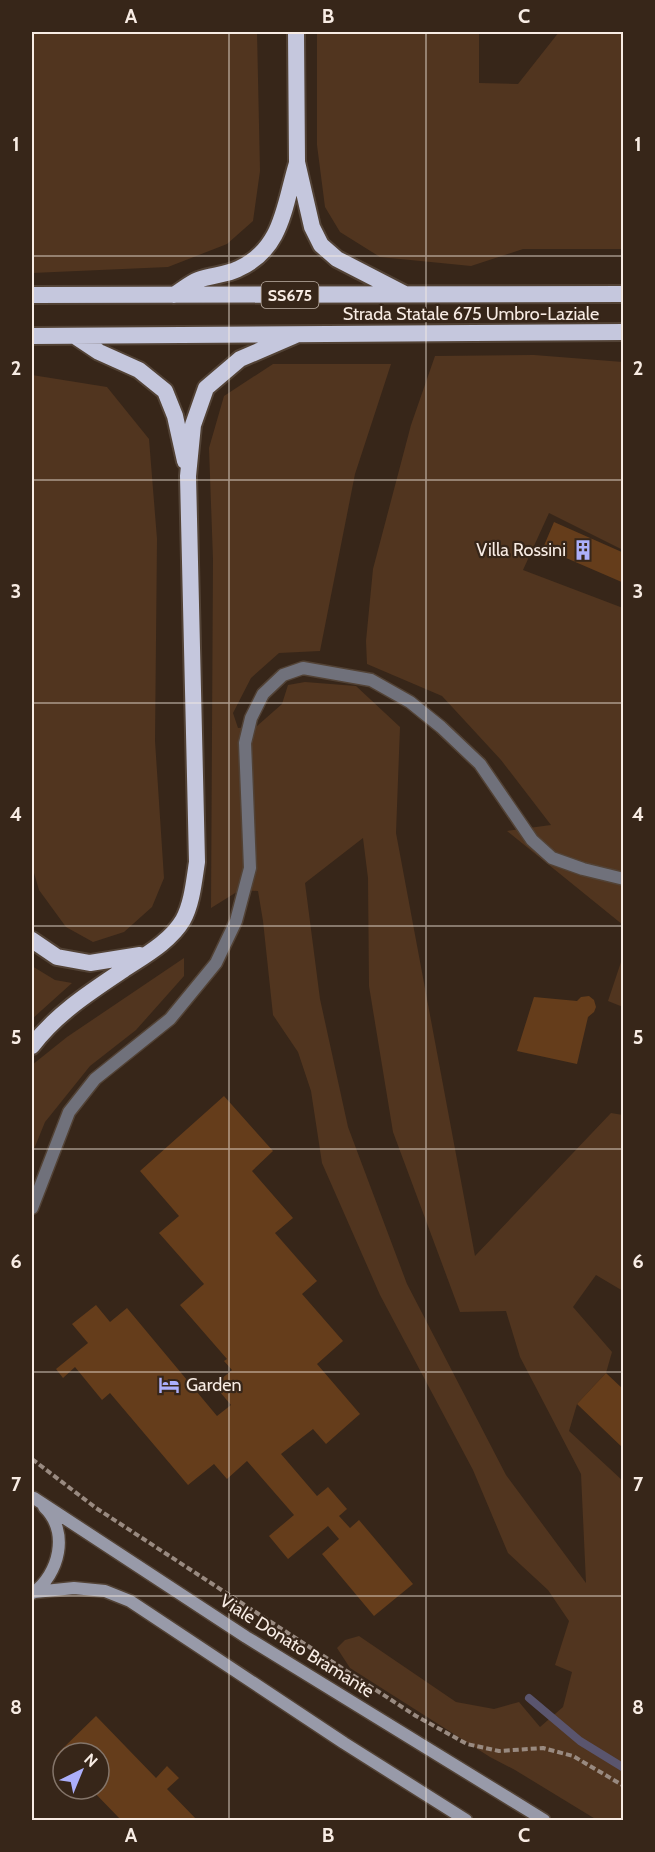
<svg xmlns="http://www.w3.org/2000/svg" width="655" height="1852" font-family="Cabin,sans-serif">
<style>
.green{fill:#51351f;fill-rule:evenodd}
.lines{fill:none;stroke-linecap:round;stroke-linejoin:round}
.stream{stroke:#5a556e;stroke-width:8}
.building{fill:#653d1b}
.minor-casing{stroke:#524235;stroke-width:15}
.secondary-casing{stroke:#524235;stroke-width:15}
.trunk-casing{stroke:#524235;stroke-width:20}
.path{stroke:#998a80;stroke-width:4;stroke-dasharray:6 3;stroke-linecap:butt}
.minor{stroke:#70717b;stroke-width:12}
.secondary{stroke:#989aa9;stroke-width:12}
.trunk{stroke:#c5c7dd;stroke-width:16}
.grid{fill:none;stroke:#f8ece4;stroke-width:1.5;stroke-opacity:0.55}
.labels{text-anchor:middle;stroke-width:4.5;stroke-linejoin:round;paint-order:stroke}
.shield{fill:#372619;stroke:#beb1a7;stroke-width:1.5}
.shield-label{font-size:16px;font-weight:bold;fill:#f8ece4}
.street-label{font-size:18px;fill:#f8ece4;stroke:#372619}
.poi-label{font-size:18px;fill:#f8ece4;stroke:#372619;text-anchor:end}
.neatline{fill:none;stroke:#f8ece4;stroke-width:2}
.grid-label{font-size:20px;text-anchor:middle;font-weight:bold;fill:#f8ece4}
</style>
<rect width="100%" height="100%" fill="#372619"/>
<path class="green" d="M32,32h225l3,139 -7,50 -26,23 -59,23 -136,6z
M317,32h162v51l39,1 41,-52h64v217h-100l-52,17 -91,-9 -40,-25 -15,-25 -8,-62z
M534,355l89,7v188l-74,-37 -26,57 100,38v317l-116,-94 44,-6 -50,-65 -59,-64 -75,-32 -1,-23 7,-72 38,-144 24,-69z
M273,364h118l-36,110 -35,177 -41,2 -28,25 -18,35 5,15 19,-2 25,-22 6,-19 17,-3 51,4 44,41 -4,106 79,423 136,-143 12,2v176l-27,-16 -23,32 39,45 -6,21 -29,31 -8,27 54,50v339h-26l-82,-50 -25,-13 -140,-89 -13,-20 8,-8 14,-4 97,66 38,7 25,-7 21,25 23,-20 9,-35 -17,-7 14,-44 -21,-31 -40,-37 -35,-83 -93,-175 -58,-132 -11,-72 -13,-39 -25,-37 -10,-94 -5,-30 -18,-1 -29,18 2,-349 -4,-111 15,-52zM363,838l5,40 1,108 24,146 67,180 46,-1 14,46 61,117 5,109 -80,-108 -99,-191 -59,-157 -28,-128 -15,-116z
M32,375l75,12 42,52 8,100 -2,202 9,137 -12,29 -28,25 -31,10 -27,-15 -27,-37 -7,-24z
M623,956v51l-15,-6z
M184,958v18l-48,54 -46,36 -45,56 -13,32v-89l35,-28z
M32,966l23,14 17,3 -40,36z"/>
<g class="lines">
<path class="stream" d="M529,1698l51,43 44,27"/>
</g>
<path class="building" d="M554,522l70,31v30l-81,-35z
M589,996l5,4 2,7 -2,5 -6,5 -11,47 -60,-13 17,-54 43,4 4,-4z
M224,1096l49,55 -21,20 41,47 -18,15 42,48 -15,13 41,47 -26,23 43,50 -34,30 -13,-15 -32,25 36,42 11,-9 19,22 -8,7 11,12 9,-8 54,64 -39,32 -52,-62 17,-15 -11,-13 -40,33 -19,-23 25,-21 -47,-54 -20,18 -13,-15 -26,21 -78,-92 -8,7 -27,-33 -12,11 -7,-9 32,-26 -16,-19 24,-19 14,17 17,-14 90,108 14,-11 -17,-20 18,-15 -8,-9 3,-2 -47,-54 24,-21 -45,-51 20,-17 -39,-45z
M606,1373l18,17v59l-47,-45z
M96,1716l60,62 11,-12 12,12 -12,11 30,31h-76l-30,-31h8v-36h-36v7l-6,-6z"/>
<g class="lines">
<g class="minor-casing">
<path id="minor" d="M32,1208l37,-96 26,-33 75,-60 46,-56 20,-42 14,-53 -5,-125 6,-25 12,-24 20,-19 20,-7 68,12 39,22 31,25 39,37 52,76 20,18 31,11 41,10"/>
</g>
<g class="secondary-casing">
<path id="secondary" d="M34,1498l212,139 298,183
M35,1592l39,-4 31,3 25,10 214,142 122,77
M33,1593c26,-19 37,-61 11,-86"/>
</g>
<g class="trunk-casing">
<path id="trunk" d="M296,32l1,130 15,65 9,18 16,14 66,34
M32,295l592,-1
M174,295c8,-5 16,-12 24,-15 13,-5 28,-5 40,-11 45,-20 46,-64 59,-106
M32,336l592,-4
M75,336l24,16 40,18 26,21 10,25 10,45
M32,940l25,17 33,6 50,-8
M32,1046c24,-32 58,-54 91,-76 21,-14 47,-28 60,-50 9,-16 11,-39 14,-58l-9,-386 5,-51 13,-37 34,-29 56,-24"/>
</g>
<path class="path" d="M32,1459l64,49 144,94 176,114 51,28 32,7 44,-3 30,8 51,30"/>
<use href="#minor" class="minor"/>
<use href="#secondary" class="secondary"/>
<use href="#trunk" class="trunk"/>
</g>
<path class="grid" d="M229,32v1788M426,32v1788M32,256h592M32,480h592M32,703h592M32,926h592M32,1149h592M32,1372h592M32,1596h592"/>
<defs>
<g id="building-bare" transform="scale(1.62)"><path d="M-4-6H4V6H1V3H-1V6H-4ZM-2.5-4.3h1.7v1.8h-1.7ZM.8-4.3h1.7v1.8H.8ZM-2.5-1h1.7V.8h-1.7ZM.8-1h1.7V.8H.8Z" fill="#acaffb" stroke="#372619" stroke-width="2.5" paint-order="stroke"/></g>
<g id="hotel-bare" transform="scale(1.62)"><path d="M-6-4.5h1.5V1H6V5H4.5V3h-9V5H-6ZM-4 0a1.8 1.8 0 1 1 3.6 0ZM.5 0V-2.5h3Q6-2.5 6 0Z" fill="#acaffb" stroke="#372619" stroke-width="2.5" paint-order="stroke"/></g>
</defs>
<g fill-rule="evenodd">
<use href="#building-bare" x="583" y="550"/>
<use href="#hotel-bare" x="169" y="1385"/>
</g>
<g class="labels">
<rect class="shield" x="261.5" y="282" width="57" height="26" rx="4.5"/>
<g class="shield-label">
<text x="290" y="301">SS675</text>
</g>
<g class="street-label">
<text x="471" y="320">Strada Statale 675 Umbro-Laziale</text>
<text transform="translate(297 1646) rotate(32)" y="6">Viale Donato Bramante</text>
</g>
<g class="poi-label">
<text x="566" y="556">Villa Rossini</text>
<text x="186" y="1391" text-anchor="start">Garden</text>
</g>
</g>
<rect width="655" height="1852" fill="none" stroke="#372619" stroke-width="66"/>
<g transform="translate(81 1771) rotate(43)"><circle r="28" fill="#372619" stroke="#84756a" stroke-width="1.5"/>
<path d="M0-4.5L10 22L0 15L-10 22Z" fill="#acaffb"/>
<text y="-9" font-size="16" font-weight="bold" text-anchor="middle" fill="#f8ece4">N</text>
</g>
<rect x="33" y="33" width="589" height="1786" class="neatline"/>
<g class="grid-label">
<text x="131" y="23">A</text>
<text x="328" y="23">B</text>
<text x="524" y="23">C</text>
<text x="16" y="151">1</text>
<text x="638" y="151">1</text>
<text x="16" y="375">2</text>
<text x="638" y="375">2</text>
<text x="16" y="598">3</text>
<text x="638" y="598">3</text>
<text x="16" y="821">4</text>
<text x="638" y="821">4</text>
<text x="16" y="1044">5</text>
<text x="638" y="1044">5</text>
<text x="16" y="1268">6</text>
<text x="638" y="1268">6</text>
<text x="16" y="1491">7</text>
<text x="638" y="1491">7</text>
<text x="16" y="1714">8</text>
<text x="638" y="1714">8</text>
<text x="131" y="1842">A</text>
<text x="328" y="1842">B</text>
<text x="524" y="1842">C</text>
</g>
</svg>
